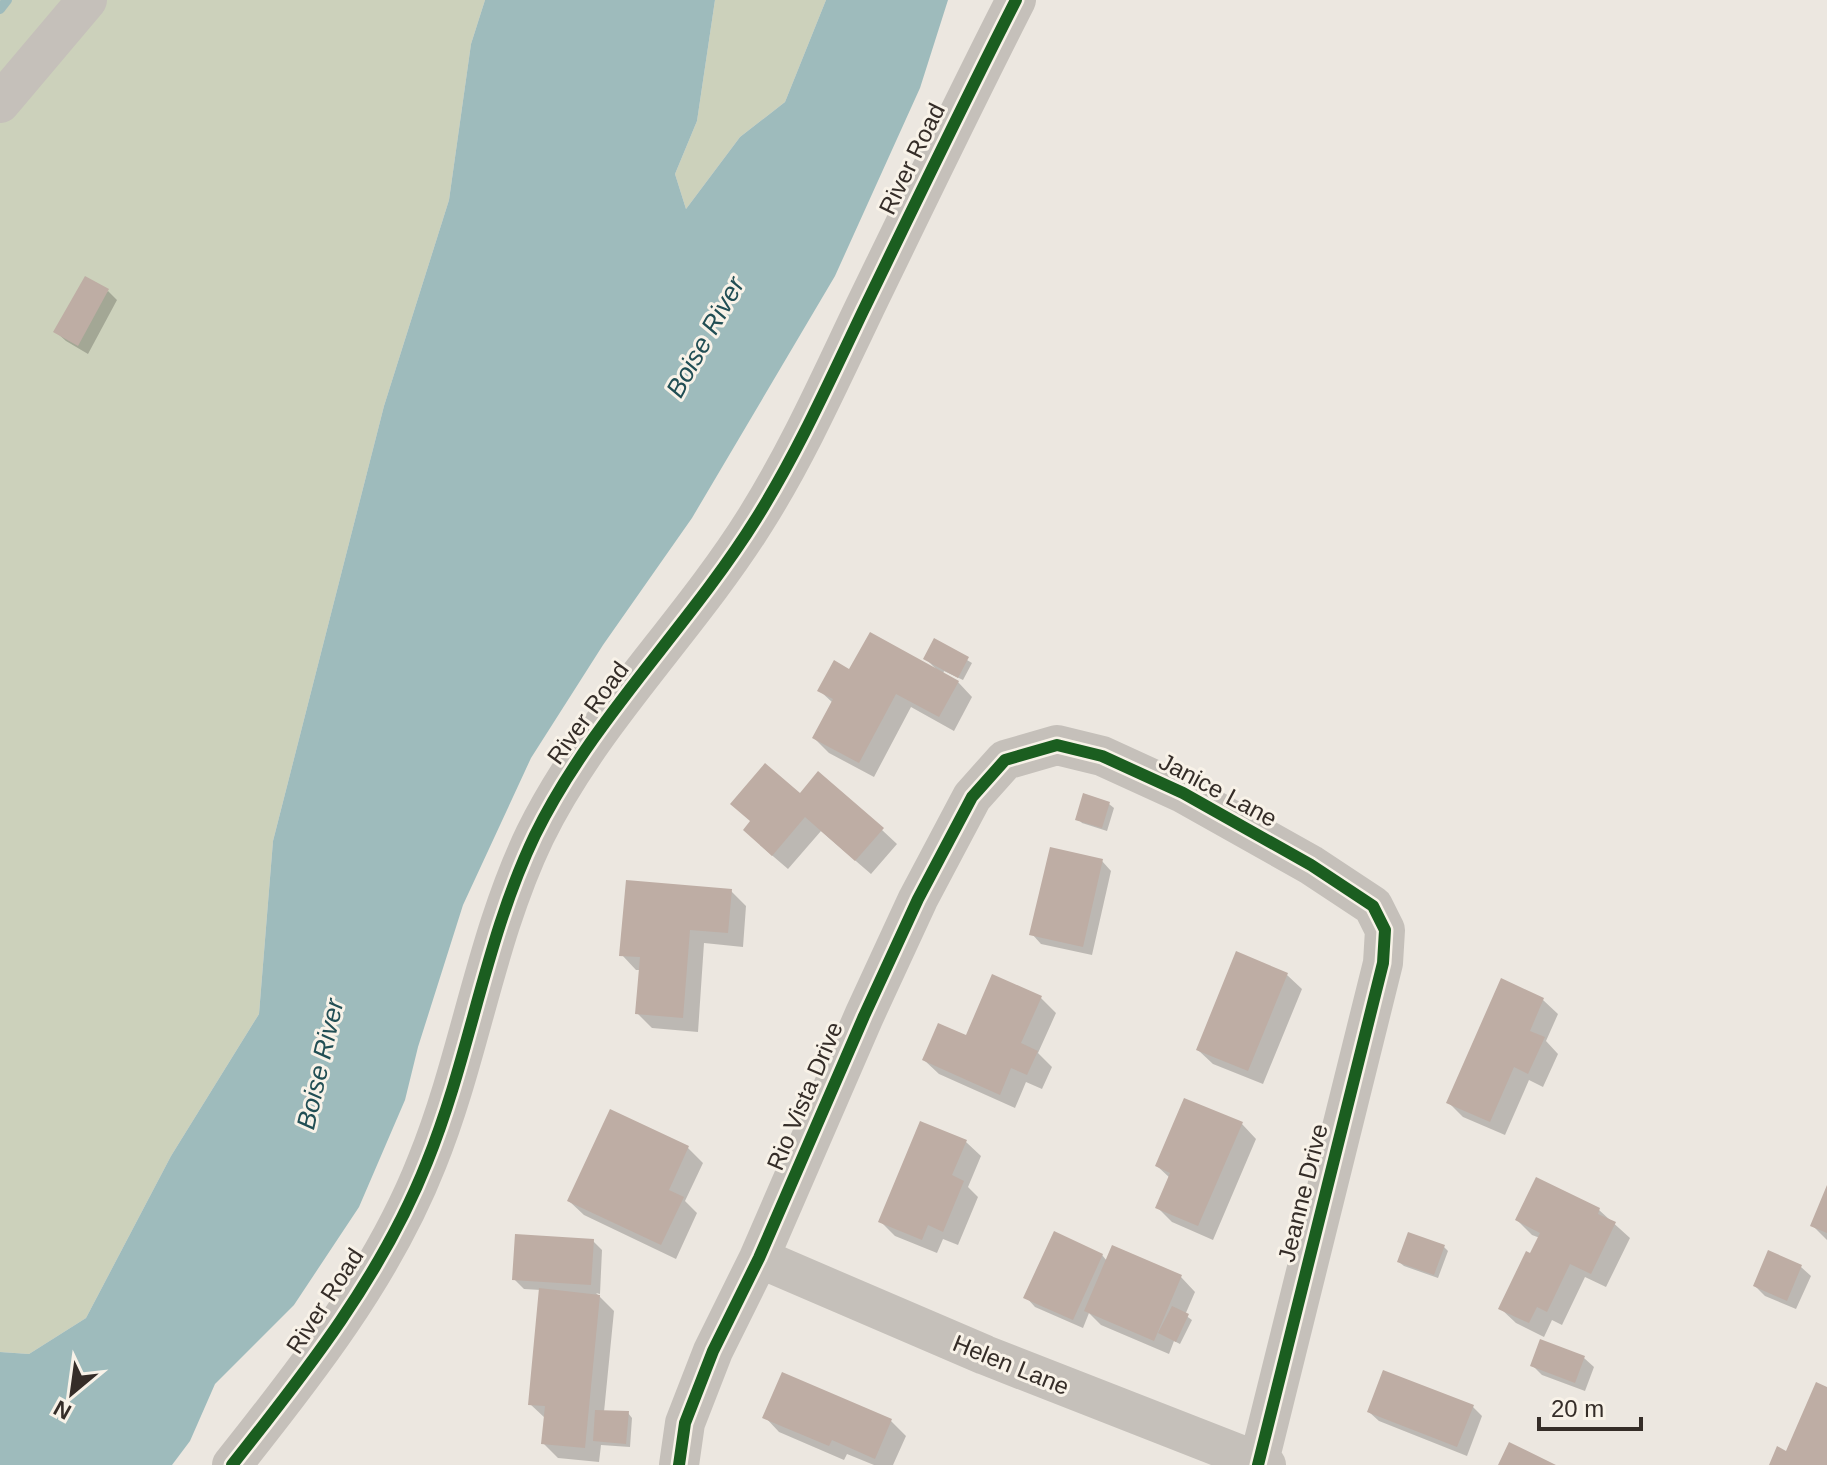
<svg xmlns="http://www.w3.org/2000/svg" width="1827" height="1465" font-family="Helvetica,sans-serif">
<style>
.green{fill:#ccd1bb}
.water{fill:#9ebbbc}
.shadow{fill:#0003}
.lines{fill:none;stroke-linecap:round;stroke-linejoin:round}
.stream{stroke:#9ebbbc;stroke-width:10}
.building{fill:#beada4}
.minor{stroke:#c5c0ba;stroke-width:40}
.cycleway-casing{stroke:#f8f2e8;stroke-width:17}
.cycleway{stroke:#1b5e20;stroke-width:12}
.labels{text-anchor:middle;stroke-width:6;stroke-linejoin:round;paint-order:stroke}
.street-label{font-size:24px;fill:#352d28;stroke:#f8f2e8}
.water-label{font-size:26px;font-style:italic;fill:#214e54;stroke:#f8f2e8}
</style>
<rect width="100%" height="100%" fill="#ece7e0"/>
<path class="green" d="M0,0h485l-14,44 -22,156 -65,206 -111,435 -14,173 -88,142 -85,162 -57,36 -29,-2z
M715,0h111l-41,102 -45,35 -54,72 -11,-35 22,-53z"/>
<path class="water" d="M485,0h230l-18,121 -22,53 11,35 54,-72 45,-35 41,-102h122l-28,88 -85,188 -143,242 -89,127 -72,113 -68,147 -45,142 -13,53 -46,107 -65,98 -79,79 -25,57 -18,24h-172v-113l29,2 57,-36 85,-162 88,-142 14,-173 111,-435 65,-206 22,-156z"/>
<path class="shadow" d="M108,291l9,9 -29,54 -22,-13 -10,-9z
M935,641l37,22 -9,17 -19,-9 -1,3 15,8 14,15 -18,34 -43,-24 -37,70 -45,-24 -15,-15 19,-35 -13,-12 30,-19 86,-3 -10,-10z
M800,796l82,34 15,14 -26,30 -50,-43 -33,38 -28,-24z
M1109,804l5,4 -7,23 -25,-8 -4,-4z
M1102,861l9,10 -19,84 -51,-11 -9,-10z
M731,891l15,15 -3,41 -39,-4 -6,89 -46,-4 -15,-15 4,-43h-5l-14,-15z
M1287,975l15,14 -39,95 -50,-20 -15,-14z
M1041,998l15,15 -18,40 14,14 -10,22 -16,-7 -11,26 -76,-34 -15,-14z
M1543,1000l15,14 -12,27 12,13 -15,33 -14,-7 -24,55 -42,-18 -15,-15z
M611,1111l77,37 15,15 -18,38 12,12 -21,46 -92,-44 -15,-14z
M922,1123l44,19 15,14 -13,31 10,10 -20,48 -15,-6 -6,14 -42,-17 -15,-15z
M1242,1124l14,15 -43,101 -41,-18 -15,-15 13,-29 -13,-12z
M1827,1190v50l-15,-15z
M1599,1210l31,28 -24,49 -21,-10 -23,48 -10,-5 -8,17 -28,-14 -15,-14 39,-71 -8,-3 -15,-15z
M593,1241l9,9 -2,44 -4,-1 18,18 -10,101 24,1 4,5 -2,29 -29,-2 -2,17 -41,-4 -15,-15 2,-25 -15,-14 11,-114 -17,-1 -10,-10z
M1444,1247l4,4 -10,27 -34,-12 -5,-4z
M1102,1255l5,6 74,16 14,15 -10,23 7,5 -12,24 -6,-3 -5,13 -68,-29 -12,-12 -6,15 -48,-21 -9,-10z
M1801,1267l10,9 -15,33 -31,-13 -10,-10z
M1584,1358l10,9 -9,24 -43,-16 -10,-10z
M1473,1407l9,9 -15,40 -88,-35 -10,-9z
M765,1417l126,4 15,15 -13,29h-19l-27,-11 -3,6 -65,-28z"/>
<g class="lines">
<path class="stream" d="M0,9l7,-9"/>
</g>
<path class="building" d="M85,276l24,13 -31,57 -25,-14z
M870,632l89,49 -20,36 -43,-23 -37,69 -47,-25 21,-39 -16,-8 17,-31 15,9z
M934,638l35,19 -11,21 -35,-19z
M765,763l35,30 18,-22 66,57 -29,33 -50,-44 -33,39 -29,-26 7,-9 -20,-17z
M1083,793l27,9 -8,26 -27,-8z
M1050,847l53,12 -20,88 -54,-12z
M626,880l106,9 -4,44 -38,-3 -7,88 -48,-4 5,-57 -21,-1z
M1236,951l52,22 -40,98 -52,-21z
M992,974l50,22 -21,47 17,8 -11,24 -16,-7 -11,27 -78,-35 16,-37 28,12z
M1501,978l43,20 -14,33 15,6 -17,37 -14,-7 -24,55 -44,-19z
M1184,1098l59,24 -45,104 -43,-18 15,-35 -15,-7z
M610,1109l79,37 -20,44 15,7 -23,48 -94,-44z
M920,1121l47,19 -15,35 12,6 -21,51 -15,-7 -6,15 -44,-18z
M1536,1177l64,31 -2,6 18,8 -25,52 -21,-10 -23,48 -10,-5 -8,16 -31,-14 28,-58 4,2 10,-20 -25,-13z
M1827,1185v48l-17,-7z
M1054,1231l49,23 -30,66 -50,-22z
M1408,1232l37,13 -11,30 -37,-13z
M515,1234l79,5 -3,46 -79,-5z
M1112,1245l70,30 -28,66 -70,-30z
M1768,1250l34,15 -15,36 -34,-15z
M539,1288l61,7 -15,153 -44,-4 4,-38 -17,-1z
M1172,1306l17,8 -13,28 -18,-9z
M1540,1339l45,17 -10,27 -45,-17z
M1383,1370l91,35 -17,42 -90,-35z
M782,1372l110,47 -17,40 -43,-19 -3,6 -67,-28z
M1816,1382l11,5v78h-58l8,-19 9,5z
M595,1410l34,1 -3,33 -33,-3z
M1509,1442l47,23h-58z"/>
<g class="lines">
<path class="minor" d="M0,103l87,-103
M759,1258l226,97 281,110
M232,1465c74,-93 151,-191 195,-303 43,-106 58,-223 108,-327 57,-116 153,-207 221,-316 42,-67 74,-139 108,-210 50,-103 100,-207 152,-309
M679,1465l6,-42 28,-72 46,-93 105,-242 54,-117 54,-102 33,-37 52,-15 45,11 81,37 128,72 62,41 12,24 -2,33 -125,502"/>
<g class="cycleway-casing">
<path id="cycleway" d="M232,1465c74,-93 151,-191 195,-303 43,-106 58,-223 108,-327 57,-116 153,-207 221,-316 42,-67 74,-139 108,-210 50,-103 100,-207 152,-309
M679,1465l6,-42 28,-72 46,-93 105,-242 54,-117 54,-102 33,-37 52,-15 45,11 81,37 128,72 62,41 12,24 -2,33 -125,502"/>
</g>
<use href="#cycleway" class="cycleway"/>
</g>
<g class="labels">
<g class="street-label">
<text transform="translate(912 159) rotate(-64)" y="8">River Road</text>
<text transform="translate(588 713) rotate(-54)" y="8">River Road</text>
<text transform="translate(1218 790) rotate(28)" y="8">Janice Lane</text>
<text transform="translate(805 1096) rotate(-67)" y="8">Rio Vista Drive</text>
<text transform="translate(1303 1193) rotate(-76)" y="8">Jeanne Drive</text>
<text transform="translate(325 1301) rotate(-57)" y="8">River Road</text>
<text transform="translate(1011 1365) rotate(22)" y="8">Helen Lane</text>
</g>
<g class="water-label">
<text transform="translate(705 337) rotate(-61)" y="9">Boise River</text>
<text transform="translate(320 1064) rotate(-77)" y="9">Boise River</text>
</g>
</g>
<g transform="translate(72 1393) rotate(209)" stroke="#f8f2e8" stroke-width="6" paint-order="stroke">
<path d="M0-6L14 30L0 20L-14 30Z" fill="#352d28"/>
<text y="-12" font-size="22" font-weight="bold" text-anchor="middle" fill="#352d28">N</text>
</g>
<path d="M1539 1417v12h102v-12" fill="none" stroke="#352d28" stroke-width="4"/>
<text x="1551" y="1417" font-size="24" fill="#352d28" stroke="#f8f2e8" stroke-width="6" paint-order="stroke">20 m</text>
</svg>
